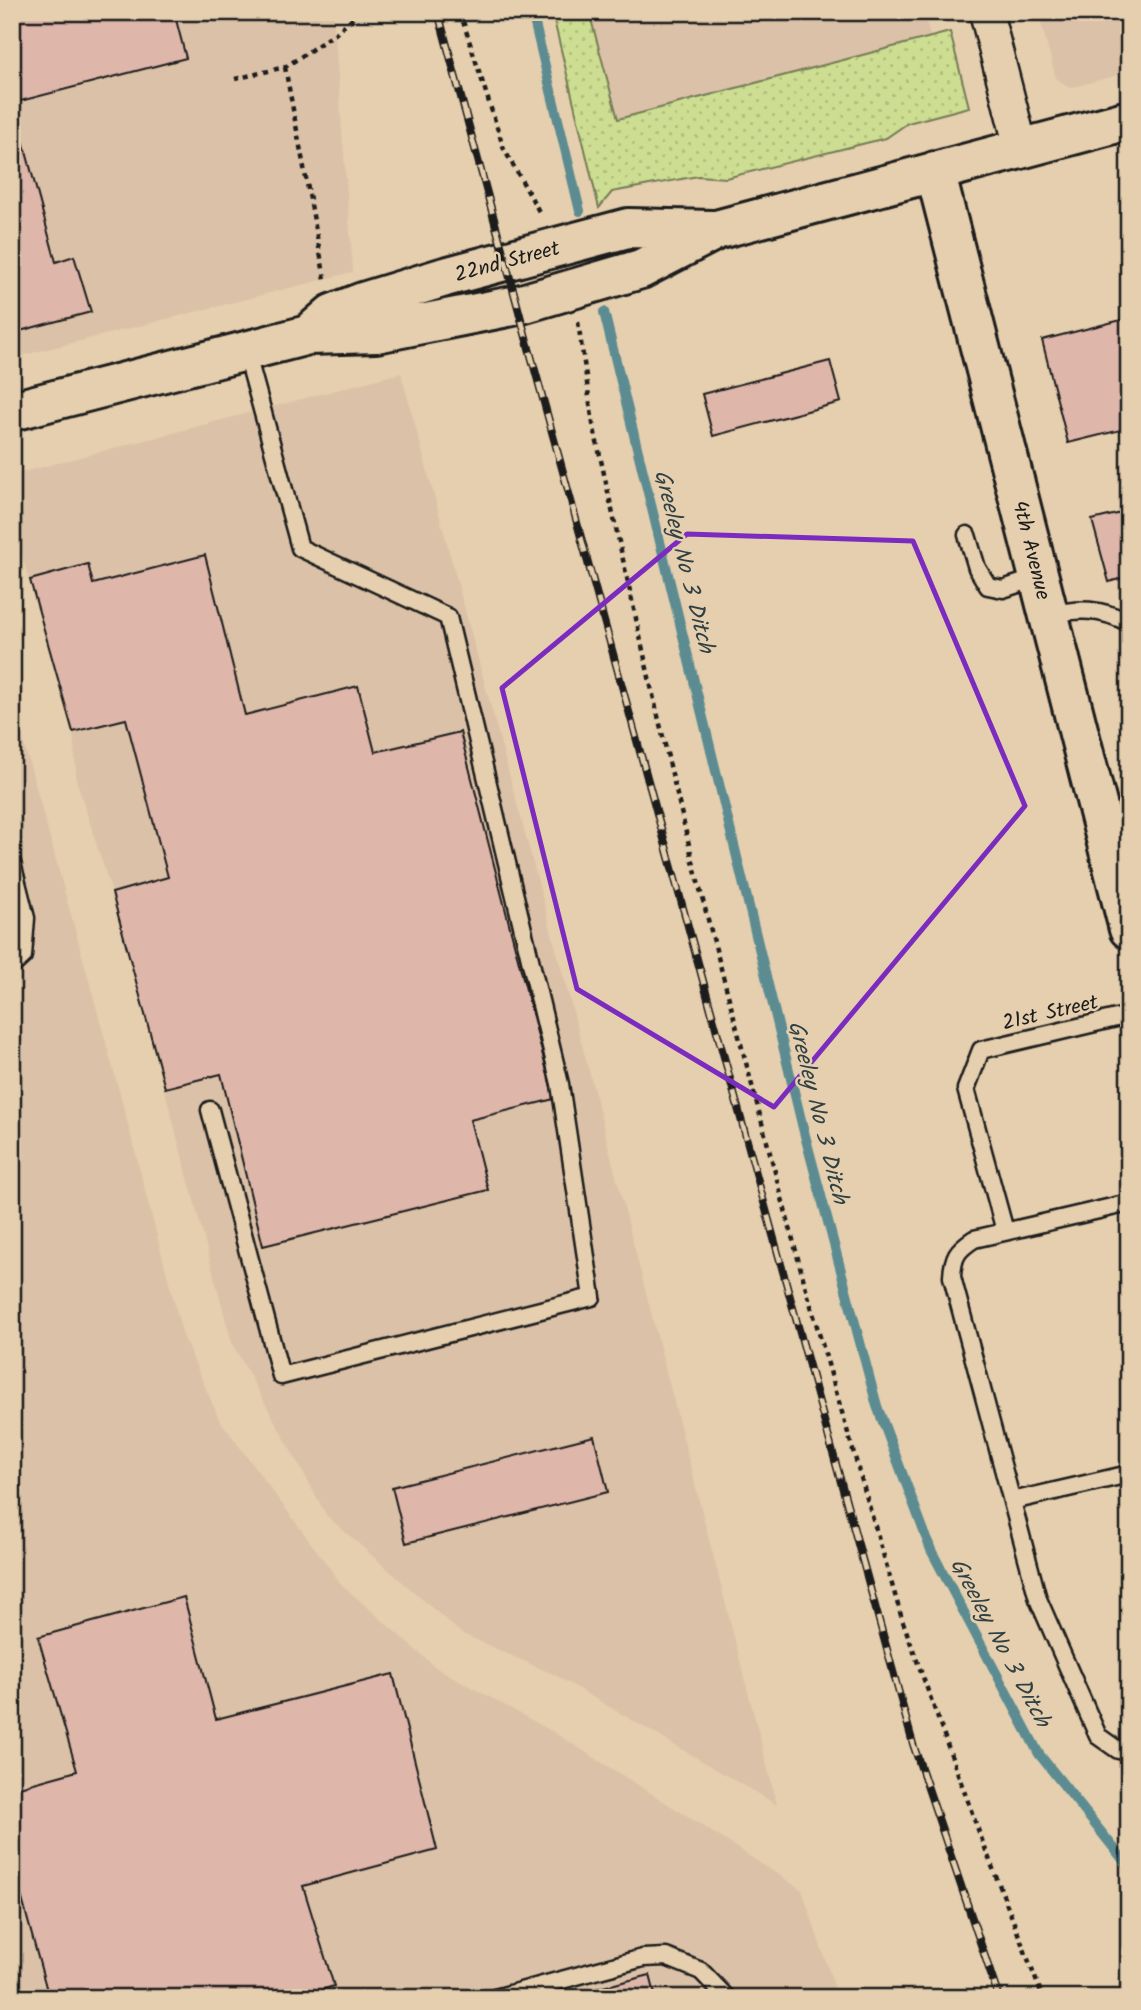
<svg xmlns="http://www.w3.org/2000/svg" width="1141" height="2010" font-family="Kalam,sans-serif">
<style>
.built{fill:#dbc1a7}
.grass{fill:url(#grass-dots);stroke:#747c56;stroke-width:2}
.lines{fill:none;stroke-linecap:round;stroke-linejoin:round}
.stream{stroke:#5b8c92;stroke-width:10}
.building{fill:#deb6aa;stroke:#1c1c1c;stroke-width:2}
.lane-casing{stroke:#1c1c1c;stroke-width:21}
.street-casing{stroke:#1c1c1c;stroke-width:37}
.secondary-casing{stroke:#1c1c1c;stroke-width:44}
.path{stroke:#1c1c1c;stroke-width:4.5;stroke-dasharray:5 5;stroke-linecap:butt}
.lane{stroke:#e5cfae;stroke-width:16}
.street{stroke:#e5cfae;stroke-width:32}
.secondary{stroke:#e5cfae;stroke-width:38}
.rail-casing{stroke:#1c1c1c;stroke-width:8}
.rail{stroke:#e5cfae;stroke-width:5;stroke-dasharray:16;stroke-linecap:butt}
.marked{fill:none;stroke:#7b2cbf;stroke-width:5;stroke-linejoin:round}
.labels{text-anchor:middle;stroke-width:5;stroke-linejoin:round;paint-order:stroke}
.street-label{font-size:21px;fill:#1c1c1c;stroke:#e5cfae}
.water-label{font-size:23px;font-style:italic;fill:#314143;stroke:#e5cfae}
</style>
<defs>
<pattern id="grass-dots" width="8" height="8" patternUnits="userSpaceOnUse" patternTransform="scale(1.75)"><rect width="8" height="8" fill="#cddd91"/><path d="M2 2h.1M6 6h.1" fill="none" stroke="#afbd7c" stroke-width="1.8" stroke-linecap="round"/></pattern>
</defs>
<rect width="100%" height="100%" fill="#e5cfae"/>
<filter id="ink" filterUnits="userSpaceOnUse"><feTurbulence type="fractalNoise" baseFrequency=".0143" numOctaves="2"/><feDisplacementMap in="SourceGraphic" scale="14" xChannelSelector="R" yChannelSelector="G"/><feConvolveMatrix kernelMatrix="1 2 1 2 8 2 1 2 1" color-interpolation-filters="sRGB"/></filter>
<g filter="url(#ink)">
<path class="built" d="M12,12h321l20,260 -341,86z
M589,12h335l6,24 -312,83z
M1038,12h91v60l-59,16 -14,-10z
M401,373l192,713 184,719 -222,-130 -94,-42 -134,-117 -95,-173 -120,-450 -35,-111 -4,-50 -61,-211v-46z
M12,700l108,394 63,242 36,83 123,166 93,82 120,66 143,90 104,67 36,108h-826z"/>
<path class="grass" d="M552,12h37l29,107 332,-87 19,75 -61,16 -22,15 -160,40 -28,-2 -86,16 -13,16z"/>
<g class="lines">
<path class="stream" d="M532,12l48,199
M604,312l199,816 74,278 54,144 108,204 90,113"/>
</g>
<path class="building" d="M12,12h162l12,46 -173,45z
M12,100l44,162 18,-6 17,56 -75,20 -4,-13z
M1129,318v110l-61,15 -26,-103z
M830,361l11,41 -128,34 -11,-42z
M1129,511v65l-20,6 -17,-62z
M205,555l40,160 113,-29 17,66 85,-20 94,367 -84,21 18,70 -225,56 -42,-172 -56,14 -53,-195 56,-16 -42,-158 -53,13 -43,-152 58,-16 5,20z
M594,1436l14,56 -202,51 -14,-56z
M184,1597l32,122 177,-45 44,176 -134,36 31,100 -39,12h-246l-37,-136v-73l65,-18 -39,-134z
M650,1975l6,23h-96z"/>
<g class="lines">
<g class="lane-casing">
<path id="lane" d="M967,535l10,33 11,18 15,3 36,-12
M1049,615c30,-7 52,-7 80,8
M12,863l14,55 -3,38 -11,10
M210,1110l71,266 311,-79 -32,-213 -112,-467 -148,-69 -54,-197
M1129,1203l-155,36c-17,11 -21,17 -22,38l86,322 60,137 20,14 11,2
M1005,1231l-39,-142 15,-39 148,-35
M1012,1501l117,-27
M495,1998l148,-40 23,-1 35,14 26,27"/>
</g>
<g class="street-casing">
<path id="street" d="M986,12l35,136"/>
</g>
<g class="secondary-casing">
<path id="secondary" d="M935,171l194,758
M308,335l24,-21 31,-12 82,-25 183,-49 85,2
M12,411l296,-76 68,-2 142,-28 123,-36 75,-39 413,-110"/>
</g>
<path class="path" d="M460,12l44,137 37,66
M285,67l40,212
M235,79l50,-12 50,-33 24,-22
M578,322l15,102 59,267 45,187 108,407 97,334 78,216 63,163"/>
<use href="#lane" class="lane"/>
<use href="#street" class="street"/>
<use href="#secondary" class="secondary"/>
<g class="rail-casing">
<path id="rail" d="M438,12l89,329 386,1403 86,254"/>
</g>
<use href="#rail" class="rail"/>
</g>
</g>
<path class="marked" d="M687,534l226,7 112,265 -251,301 -197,-118 -75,-301z"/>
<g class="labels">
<g class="street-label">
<text transform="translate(507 261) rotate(-15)" y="7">22nd Street</text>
<text transform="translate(1032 550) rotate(76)" y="7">4th Avenue</text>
<text transform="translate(1050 1012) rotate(-13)" y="7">21st Street</text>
</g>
<g class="water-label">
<text transform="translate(685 561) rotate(76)" y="8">Greeley No 3 Ditch</text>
<text transform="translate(819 1112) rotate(76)" y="8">Greeley No 3 Ditch</text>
<text transform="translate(1001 1642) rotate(62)" y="8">Greeley No 3 Ditch</text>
</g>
</g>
<rect width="1141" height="2010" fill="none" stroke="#e5cfae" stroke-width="42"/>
<rect x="21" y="21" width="1099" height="1968" fill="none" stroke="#1c1c1c" stroke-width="2.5" filter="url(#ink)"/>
</svg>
